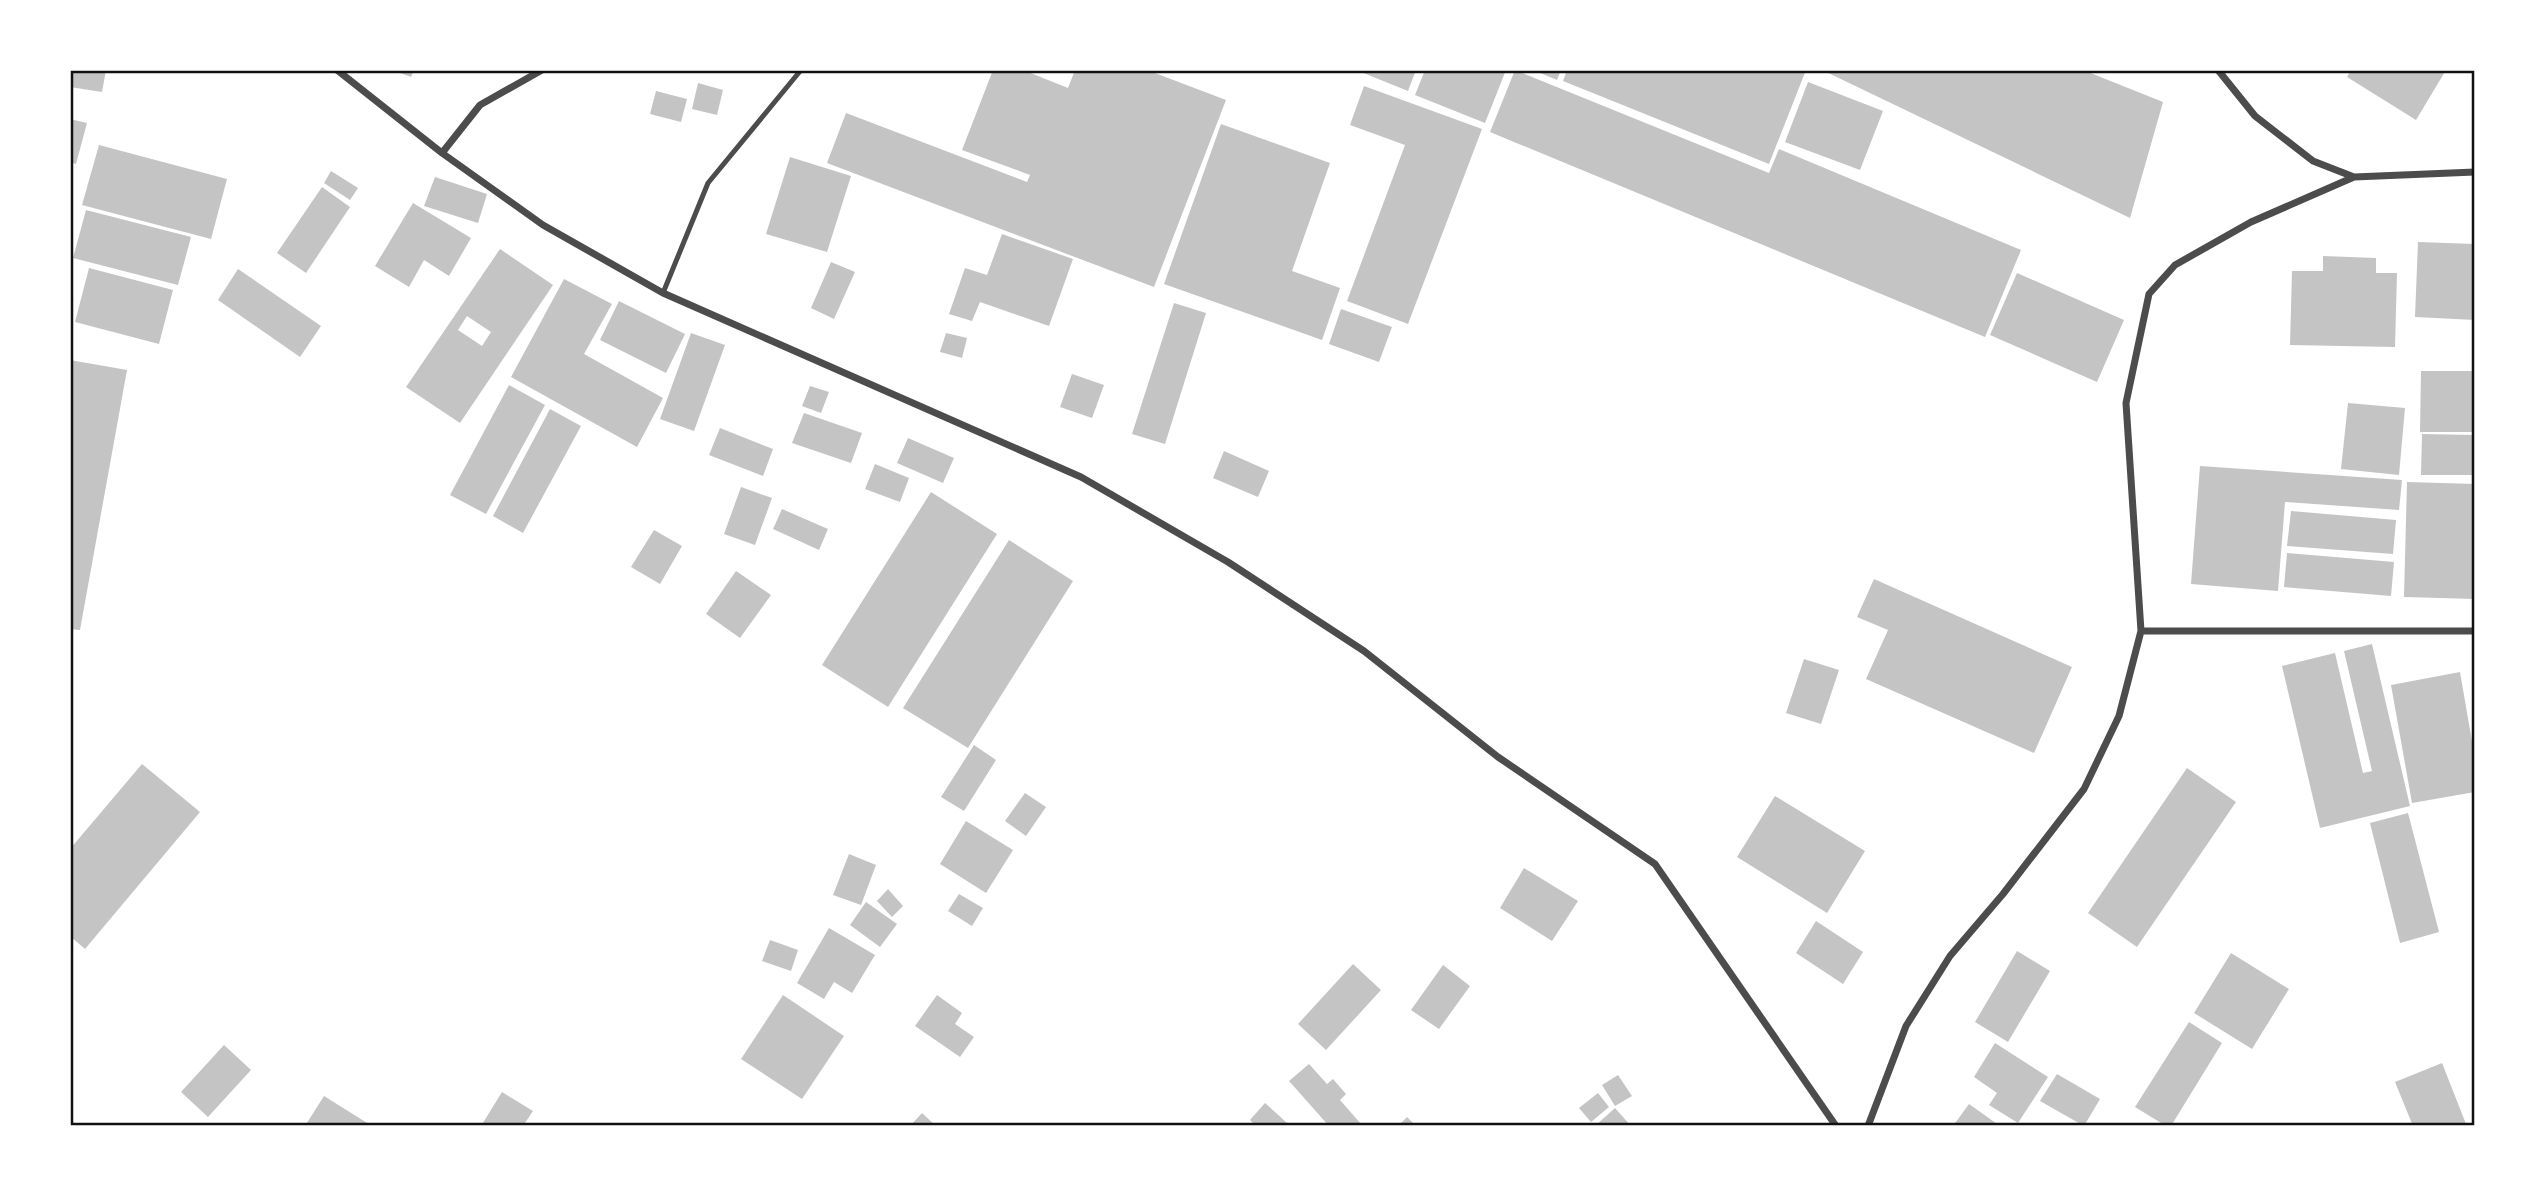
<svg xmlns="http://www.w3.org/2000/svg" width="2545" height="1196" font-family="Barlow,sans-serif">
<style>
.building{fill:#c4c4c4;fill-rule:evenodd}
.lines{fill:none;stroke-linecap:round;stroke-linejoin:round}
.service{stroke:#4c4c4c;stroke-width:5}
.minor{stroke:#4c4c4c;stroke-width:7}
.neatline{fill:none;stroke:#111;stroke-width:2.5}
</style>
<rect width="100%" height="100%" fill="#fff"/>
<path class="building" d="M70,70h36l-4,22 -32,-5z
M392,70h22l-3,7z
M993,70h30l45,18 7,-18h72l79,30 -72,187 -327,-124 19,-50 181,69 3,-7 -68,-25z
M1356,70h60l-8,21z
M1425,70h81l-21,53 -70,-28z
M1515,70l254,103 10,-24 242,101 -36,87 -495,-205z
M1533,70h28l-4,10z
M1567,70h239l-37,94 -206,-83z
M1822,70h261l80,32 -33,116z
M2351,70h95l-30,50 -69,-43z
M1808,82l75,29 -23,59 -75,-28z
M698,83l25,7 -6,25 -25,-6z
M1364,86l118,43 -74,195 -61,-23 58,-156 -55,-20z
M656,91l31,8 -6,23 -31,-8z
M70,119l17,4 -11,41 -6,-2z
M1221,124l109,39 -38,108 48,17 -18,52 -158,-56z
M99,145l128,34 -16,60 -129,-34z
M790,157l61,19 -24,76 -61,-18z
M331,171l27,17 -8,12 -26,-17z
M435,177l52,17 -9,29 -54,-17z
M322,187l28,20 -44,66 -29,-20z
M413,203l58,35 -22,38 -25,-16 -15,27 -34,-21z
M86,210l105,27 -13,48 -105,-27z
M1002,234l71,25 -24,67 -69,-24 -8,19 -23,-7 16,-46 22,7z
M2418,242l57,2v76l-60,-3z
M500,249l53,36 -93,138 -54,-36zM467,316l24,16 -9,14 -24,-16z
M2323,256l53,2v15h21l-2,74 -105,-2 2,-74h31z
M831,262l24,10 -21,47 -23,-11z
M89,268l84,22 -14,54 -84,-22z
M238,269l83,57 -21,31 -82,-57z
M2017,273l107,47 -27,62 -107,-47z
M564,279l48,25 -28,50 79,44 -26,49 -126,-70z
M619,301l66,33 -19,39 -66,-33z
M1174,303l32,10 -41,131 -33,-10z
M1341,309l51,18 -13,35 -50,-18z
M691,333l34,12 -31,86 -34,-12z
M946,333l21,5 -5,20 -22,-6z
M70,360l57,10 -47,260 -10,-1z
M2421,371h54v61h-55z
M1072,374l32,11 -12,33 -32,-11z
M509,385l36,20 -59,109 -36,-19z
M810,386l19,6 -8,21 -19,-7z
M2348,403l57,5 -6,67 -58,-6z
M550,409l31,17 -58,107 -30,-17z
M804,413l58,20 -11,30 -59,-20z
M720,428l53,21 -10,27 -54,-21z
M2422,434l53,1v40h-54z
M908,438l46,20 -11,25 -46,-20z
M1224,451l45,20 -11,26 -45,-19z
M875,464l34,14 -9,24 -35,-13z
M2200,466l202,14 -3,30 -114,-8 -7,89 -87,-7z
M2407,482l68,2v115l-71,-2z
M741,487l31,11 -17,47 -31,-11z
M931,492l66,42 -109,173 -66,-42z
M782,509l46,20 -9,21 -46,-21z
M2291,511l105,9 -3,34 -106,-8z
M654,530l28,16 -22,38 -29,-17z
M1009,540l64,41 -105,167 -65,-40z
M2287,553l107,9 -3,34 -107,-9z
M736,571l35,24 -31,43 -34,-24z
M1874,579l198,88 -38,86 -168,-74 22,-49 -31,-13z
M2372,644l38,162 -90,22 -38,-162 53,-13 28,120 9,-2 -28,-120z
M1804,659l35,11 -18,54 -35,-11z
M2460,672l15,87v33l-63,11 -21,-118z
M974,745l22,15 -32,51 -23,-14z
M142,764l58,48 -115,137 -15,-13v-87z
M2187,768l49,34 -99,145 -49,-34z
M1025,793l21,14 -20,29 -21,-15z
M1775,796l90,55 -38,62 -90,-56z
M2408,813l31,119 -39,11 -30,-120z
M966,821l47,29 -27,43 -46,-29z
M849,854l27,11 -15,40 -28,-10z
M1524,868l54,33 -26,40 -52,-33z
M888,889l15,17 -11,11 -15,-16z
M959,894l24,14 -11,18 -24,-15z
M866,902l31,22 -17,23 -30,-22z
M1816,921l47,31 -20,32 -47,-31z
M829,928l46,27 -23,38 -18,-11 -10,17 -27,-16z
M770,940l28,10 -7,21 -29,-10z
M2017,951l33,20 -42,71 -33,-20z
M2231,953l58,36 -37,60 -58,-36z
M1353,964l28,26 -55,60 -28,-26z
M1443,965l27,21 -31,43 -28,-19z
M783,995l61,41 -42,63 -61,-40z
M937,995l25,18 -7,11 19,13 -14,20 -45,-31z
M2189,1022l33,21 -51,83h-5l-31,-19z
M1995,1043l53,34 -30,46 -29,-18 8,-12 -23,-16z
M224,1045l27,25 -43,47 -27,-25z
M2442,1063l24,61 -6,2h-47l-18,-44z
M1309,1064l18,20 6,-5 13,15 -6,6 21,24 -2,2h-30l-40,-45z
M2057,1074l43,25 -16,27 -44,-25z
M1618,1075l14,21 -17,10 -13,-21z
M502,1092l31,19 -10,15h-42z
M1598,1093l11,14 -18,15 -12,-14z
M324,1096l48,30h-67z
M1265,1103l22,20 -3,3h-28l-6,-6z
M1969,1104l31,22h-47z
M1615,1108l16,18h-36z
M922,1113l14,13h-26z
M1407,1117l9,9h-18z"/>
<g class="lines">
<path class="service" d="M663,293l45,-110 93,-113"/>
<path class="minor" d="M337,70l105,83 101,72 120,68 418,184 147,85 136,89 134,106 157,107 181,262
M2218,70l37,46 58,45 41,16
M442,153l38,-48 62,-35
M2141,631h334
M1868,1126l38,-100 44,-70 53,-62 81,-105 35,-73 22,-85 -15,-228 23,-109 26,-29 76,-43 103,-45 121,-5"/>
</g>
<rect width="2545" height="1196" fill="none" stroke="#ffffff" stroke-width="144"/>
<rect x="72" y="72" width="2401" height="1052" class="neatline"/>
</svg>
